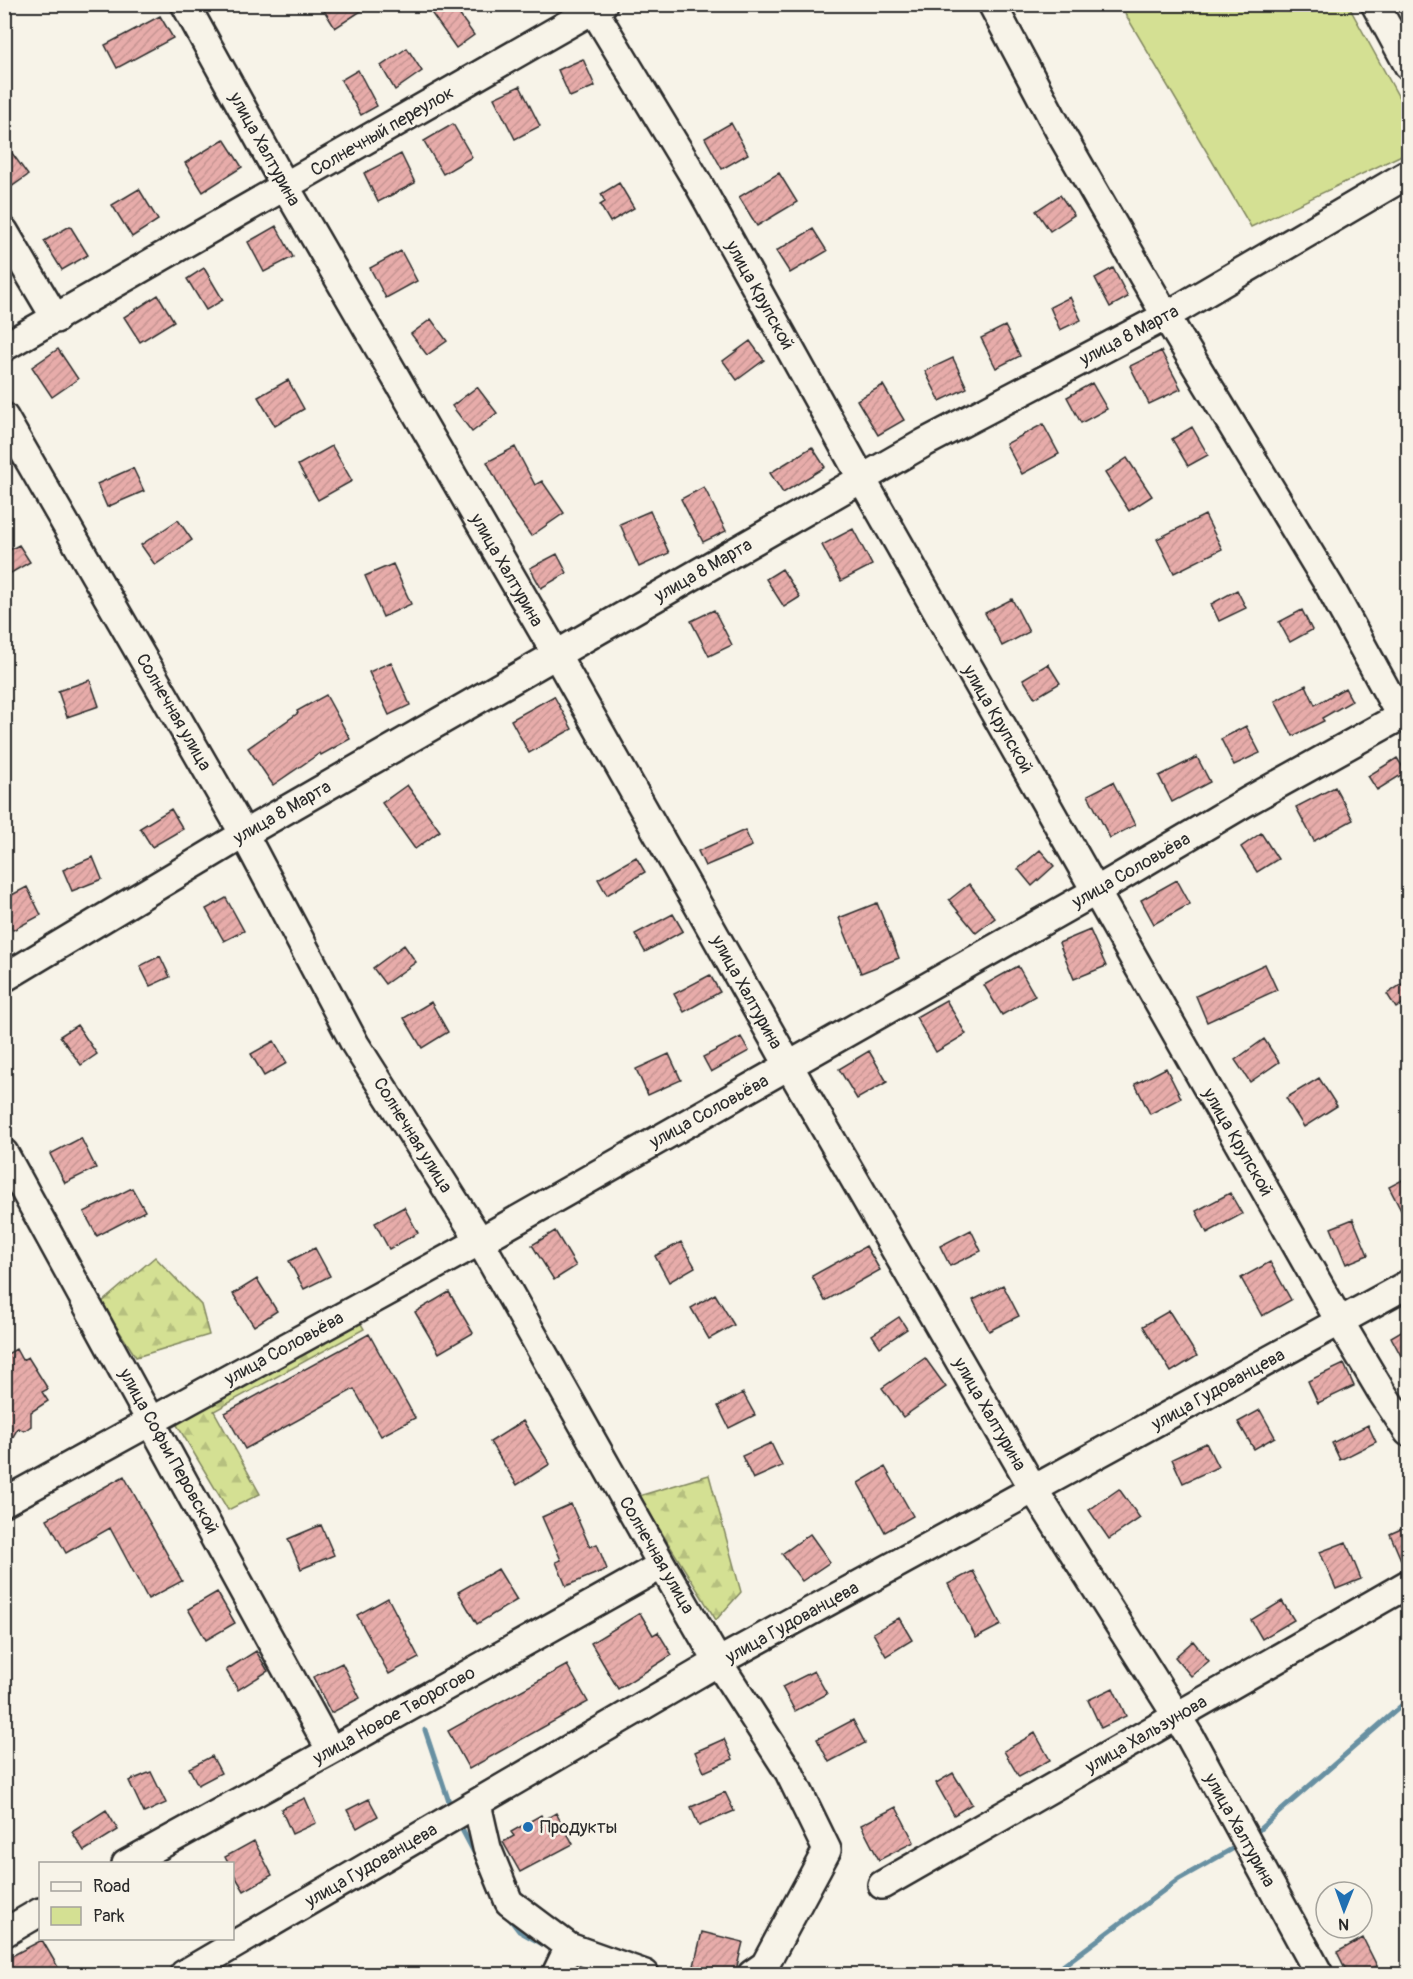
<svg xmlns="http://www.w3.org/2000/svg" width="1413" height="1979" font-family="Pangolin,sans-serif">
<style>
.forest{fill:url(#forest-firs);stroke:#80865f;stroke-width:1.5}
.park{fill:#d4e093;stroke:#80865f;stroke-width:1.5}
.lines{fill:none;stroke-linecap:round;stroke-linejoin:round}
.stream{stroke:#6890a2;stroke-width:5}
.building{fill:url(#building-hatch);stroke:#2b2b2b;stroke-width:1.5}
.minor-casing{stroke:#2b2b2b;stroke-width:32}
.minor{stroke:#f7f3e8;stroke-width:27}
.poi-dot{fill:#1f6fb2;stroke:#f7f3e8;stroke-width:2}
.labels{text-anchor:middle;stroke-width:5;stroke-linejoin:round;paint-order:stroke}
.street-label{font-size:18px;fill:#2b2b2b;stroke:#f7f3e8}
.poi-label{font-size:18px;fill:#2b2b2b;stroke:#f7f3e8;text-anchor:start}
</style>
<defs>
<pattern id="forest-firs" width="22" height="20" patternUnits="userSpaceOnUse" patternTransform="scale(1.5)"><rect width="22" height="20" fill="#d4e093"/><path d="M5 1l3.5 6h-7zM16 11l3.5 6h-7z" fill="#b6c07f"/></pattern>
<pattern id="building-hatch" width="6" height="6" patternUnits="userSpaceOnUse" patternTransform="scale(1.5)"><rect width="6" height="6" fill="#e7acaa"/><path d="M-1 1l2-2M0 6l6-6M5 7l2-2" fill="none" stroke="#c69492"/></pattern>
</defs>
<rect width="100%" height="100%" fill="#f7f3e8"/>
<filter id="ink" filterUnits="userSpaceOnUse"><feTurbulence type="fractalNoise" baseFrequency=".0167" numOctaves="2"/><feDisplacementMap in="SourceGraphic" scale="12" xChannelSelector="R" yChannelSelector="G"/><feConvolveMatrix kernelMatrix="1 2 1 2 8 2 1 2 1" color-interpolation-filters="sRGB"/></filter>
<g filter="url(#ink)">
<path class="forest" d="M155,1257l46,48 8,30 -73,22 -35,-54z
M357,1317l7,12 -150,82 46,83 -32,16 -54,-90z
M709,1475l32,117 -25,28 -77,-124z"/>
<path class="park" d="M1120,5h228l60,109v38l-157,75z"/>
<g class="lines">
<path class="stream" d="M425,1730l26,78
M458,1822l18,34
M1253,1835l155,-135
M506,1914l13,17 29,16
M1052,1974l127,-95 62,-35"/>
</g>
<path class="building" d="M320,4h52l-37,24z
M425,4h27l22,31 -18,13z
M160,16l13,22 -56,30 -12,-23z
M407,48l15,23 -27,19 -14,-24z
M583,59l12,27 -25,11 -12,-27z
M358,70l19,36 -16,9 -20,-35z
M520,86l20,40 -25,13 -21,-41z
M731,123l17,31 -26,15 -17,-31z
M453,124l19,33 -29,17 -19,-33z
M224,139l18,28 -39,25 -18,-29z
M4,142l24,33 -24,17z
M401,154l14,29 -37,19 -14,-29z
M779,173l18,29 -40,24 -18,-29z
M619,183l15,25 -24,14 -10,-17 5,-3 -4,-8z
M139,189l19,31 -26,17 -20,-32z
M1060,195l14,20 -24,16 -14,-20z
M70,226l18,29 -26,15 -18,-29z
M276,226l17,31 -29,15 -16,-30z
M813,229l14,22 -37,22 -14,-22z
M401,251l16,30 -31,17 -16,-30z
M204,268l19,32 -17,10 -19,-31z
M1113,268l15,29 -18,10 -15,-29z
M158,295l16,26 -34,21 -16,-25z
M1070,297l11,23 -21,10 -10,-23z
M431,319l16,22 -20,14 -16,-21z
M1005,326l15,30 -24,12 -15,-30z
M750,341l14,19 -27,20 -14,-19z
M58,349l20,30 -26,18 -20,-30z
M1161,351l20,38 -32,15 -19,-38z
M953,358l14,30 -27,13 -15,-30z
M288,380l16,29 -29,17 -17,-29z
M1092,383l15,26 -26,14 -14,-26z
M883,385l21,35 -26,15 -21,-35z
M477,387l20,26 -25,19 -20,-26z
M1043,424l16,30 -37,20 -16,-30z
M1192,427l16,28 -20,11 -16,-27z
M332,446l20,35 -34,19 -20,-35z
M515,447l20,38 7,-4 22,32 -33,23 -20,-28 -24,-46z
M812,447l13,20 -42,26 -13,-20z
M1127,458l25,38 -23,15 -24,-38z
M133,468l11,23 -37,16 -10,-23z
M704,487l22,44 -23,11 -22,-43z
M650,511l19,42 -30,14 -19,-43z
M1205,515l17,34 -48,24 -17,-34z
M178,520l14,20 -37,25 -14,-20z
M853,529l19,36 -31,16 -19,-36z
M19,545l11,17 -26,15v-24z
M557,554l10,19 -26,15 -11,-20z
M393,564l18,40 -28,13 -18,-41z
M782,569l18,28 -16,10 -18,-28z
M1237,590l9,18 -27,13 -8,-17z
M1012,599l17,33 -27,14 -17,-33z
M714,610l18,35 -23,11 -18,-35z
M1302,610l10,20 -22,12 -11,-20z
M391,662l19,43 -21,10 -20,-43z
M1048,664l12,19 -25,15 -12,-19z
M90,680l9,26 -32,11 -9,-26z
M1306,685l9,20 30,-17 7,13 -30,17 2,3 -31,15 -18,-35z
M326,695l24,44 -29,16 -1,-2 -47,32 -25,-37 50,-35 -1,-2z
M554,696l18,33 -43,24 -18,-33z
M1246,726l14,27 -26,12 -13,-26z
M1197,757l13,25 -38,20 -13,-26z
M1397,758l9,14 -29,18 -9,-14z
M1113,782l22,43 -25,13 -22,-43z
M407,785l33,46 -25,18 -33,-46z
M1335,787l18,33 -39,21 -18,-34z
M171,809l12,20 -31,18 -12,-19z
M745,830l7,16 -47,20 -7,-15z
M1261,833l17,26 -21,13 -16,-25z
M1040,850l14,16 -22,20 -14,-17z
M93,857l9,22 -30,12 -9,-21z
M636,857l9,15 -38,23 -9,-16z
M1177,880l13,24 -36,20 -13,-24z
M969,884l26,34 -19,15 -27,-33z
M27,887l14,28 -28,15 -9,-16v-15z
M226,898l18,33 -20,10 -18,-32z
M877,903l22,55 -38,15 -22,-55z
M673,914l10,17 -38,21 -10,-18z
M1090,930l16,36 -32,13 -15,-36z
M404,945l12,17 -31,22 -12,-16z
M160,956l10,21 -20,9 -10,-20z
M1265,964l12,26 -70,32 -11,-26z
M1018,966l17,30 -33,19 -18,-30z
M710,975l10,17 -36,20 -10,-18z
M1408,980v20l-12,8 -9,-14z
M946,1000l20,34 -30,18 -20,-35z
M431,1002l17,30 -26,16 -18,-30z
M77,1025l20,29 -16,11 -21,-29z
M741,1037l8,14 -38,21 -8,-15z
M1264,1039l15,23 -29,20 -15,-22z
M274,1041l13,22 -23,13 -13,-22z
M869,1051l18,31 -30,17 -18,-30z
M669,1054l12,26 -33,15 -12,-26z
M1166,1068l15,30 -31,16 -15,-30z
M1319,1078l18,28 -33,21 -18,-29z
M81,1138l15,30 -31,15 -15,-29z
M1408,1177v47l-19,-37z
M132,1188l13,23 -48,25 -13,-24z
M1230,1193l12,21 -35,19 -11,-22z
M404,1207l14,26 -29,16 -14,-26z
M1353,1219l15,36 -22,9 -15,-36z
M971,1230l10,21 -31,15 -10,-20z
M555,1231l21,35 -22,14 -22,-35z
M681,1242l14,25 -26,15 -14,-26z
M866,1246l14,24 -55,31 -13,-25z
M315,1248l15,28 -26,13 -15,-28z
M1270,1262l21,38 -29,16 -21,-38z
M257,1279l20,32 -23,15 -21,-32z
M1003,1285l16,31 -30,15 -16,-31z
M449,1292l24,41 -34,20 -24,-41z
M715,1294l19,31 -25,14 -18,-31z
M1169,1311l28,45 -26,16 -28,-46z
M899,1317l8,12 -27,18 -8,-12z
M1408,1327v42l-17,-32z
M369,1334l46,84 -34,18 -27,-47 -109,60 -20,-36z
M16,1349l6,11 6,-3 20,32 -6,3 6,9 -17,11v14l-7,5 -6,-3 -14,24v-96z
M925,1358l21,29 -43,30 -21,-29z
M1344,1364l10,22 -36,17 -10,-22z
M743,1393l12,22 -26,13 -11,-22z
M1260,1410l15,27 -21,12 -16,-27z
M523,1421l27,43 -33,21 -27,-43z
M1368,1425l8,17 -36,18 -8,-17z
M771,1443l11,23 -29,13 -11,-23z
M1206,1443l12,24 -35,16 -11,-24z
M885,1467l28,49 -28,16 -27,-49z
M124,1476l58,105 -34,18 -38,-71 -44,25 -19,-34z
M1119,1489l21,29 -31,21 -20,-29z
M571,1504l19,43 7,-3 10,25 -41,17 -10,-24 5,-2 -19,-43z
M321,1525l13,30 -33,14 -13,-30z
M1408,1526v42l-3,1 -15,-35z
M810,1534l20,28 -28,19 -20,-27z
M1346,1542l15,37 -25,10 -16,-37z
M498,1569l19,31 -40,24 -19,-32z
M973,1571l28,54 -25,13 -28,-54z
M217,1592l18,31 -29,17 -18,-31z
M388,1598l31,60 -30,16 -32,-59z
M1282,1601l12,19 -32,19 -11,-19z
M640,1613l13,22 5,-3 14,23 -54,34 -27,-46z
M899,1618l13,22 -26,16 -13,-23z
M1193,1641l16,20 -18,15 -16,-19z
M256,1651l12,20 -30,19 -12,-20z
M342,1663l18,35 -29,15 -18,-36z
M567,1665l21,37 -119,67 -21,-38z
M814,1671l13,23 -32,17 -13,-24z
M1113,1688l13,28 -25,12 -13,-28z
M853,1720l12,23 -36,19 -12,-23z
M1035,1733l15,27 -31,17 -15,-26z
M724,1739l9,20 -29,13 -9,-20z
M212,1756l9,17 -23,12 -9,-17z
M151,1772l15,31 -22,10 -15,-32z
M953,1773l19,31 -18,11 -18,-32z
M725,1792l9,19 -35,15 -8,-19z
M305,1798l11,25 -24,11 -11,-25z
M369,1799l9,17 -21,12 -10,-18z
M896,1807l18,35 -35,18 -18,-35z
M106,1810l12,20 -34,21 -12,-19z
M556,1813l17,31 -53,28 -17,-30 11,-6 -3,-4 30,-17 3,5z
M254,1841l18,34 -28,16 -12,-20v-8h-4l-3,-6z
M702,1932l41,10 -8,32 -41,-8z
M1363,1938l14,28 -17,8h-12l-11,-22z
M42,1940l20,34h-58v-14z"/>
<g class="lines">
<g class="minor-casing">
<path id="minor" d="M185,4l100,182 271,468 233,412 245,424 156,247 129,237
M590,4l108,179 164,296 478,843 41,69 27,41
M992,4l69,130 105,182 164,271 71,130 7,3
M1375,4l33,61
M4,231l52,88
M4,347l599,-343
M4,417l240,417 111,210 125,197 182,324 56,97 71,110 38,78 -62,115 -13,9
M4,978l240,-144 680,-391 242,-127 242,-142
M4,1153l327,598
M4,1502l476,-261 616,-350 152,-90 160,-89
M477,1804l10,44 22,54 60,45 76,27
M126,1864l205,-113 331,-186
M882,1885l526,-301
M4,1933l36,-21
M184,1974l534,-312 690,-378
M556,1974l13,-27"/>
</g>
<use href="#minor" class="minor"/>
</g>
</g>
<circle class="poi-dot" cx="528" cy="1827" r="6"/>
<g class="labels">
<g class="street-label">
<text transform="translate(382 131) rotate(-30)" y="6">Солнечный переулок</text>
<text transform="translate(265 149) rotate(61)" y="6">улица Халтурина</text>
<text transform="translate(760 295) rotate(61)" y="6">улица Крупской</text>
<text transform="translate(1129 335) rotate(-28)" y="6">улица 8 Марта</text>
<text transform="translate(507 570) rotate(60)" y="6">улица Халтурина</text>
<text transform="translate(703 570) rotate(-30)" y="6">улица 8 Марта</text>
<text transform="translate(174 712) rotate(60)" y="6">Солнечная улица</text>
<text transform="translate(998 719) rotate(60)" y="6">улица Крупской</text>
<text transform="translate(282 812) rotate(-30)" y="6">улица 8 Марта</text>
<text transform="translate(1131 870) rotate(-30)" y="6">улица Соловьёва</text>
<text transform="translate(747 992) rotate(61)" y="6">улица Халтурина</text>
<text transform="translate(709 1111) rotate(-29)" y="6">улица Соловьёва</text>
<text transform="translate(413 1135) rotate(58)" y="6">Солнечная улица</text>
<text transform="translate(1238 1142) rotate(60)" y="6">улица Крупской</text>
<text transform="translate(284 1348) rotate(-29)" y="6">улица Соловьёва</text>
<text transform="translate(1218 1389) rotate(-29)" y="6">улица Гудованцева</text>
<text transform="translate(990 1414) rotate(60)" y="6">улица Халтурина</text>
<text transform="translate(169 1451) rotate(61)" y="6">улица Софьи Перовской</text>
<text transform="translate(657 1555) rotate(60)" y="6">Солнечная улица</text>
<text transform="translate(792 1622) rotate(-29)" y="6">улица Гудованцева</text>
<text transform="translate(394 1715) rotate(-29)" y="6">улица Новое Творогово</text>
<text transform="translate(1146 1734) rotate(-30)" y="6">улица Хальзунова</text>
<text transform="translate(1240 1830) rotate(61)" y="6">улица Халтурина</text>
<text transform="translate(371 1865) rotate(-30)" y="6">улица Гудованцева</text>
</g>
<g class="poi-label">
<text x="540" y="1833">Продукты</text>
</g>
</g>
<rect width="1413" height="1979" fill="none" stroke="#f7f3e8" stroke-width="24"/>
<rect x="12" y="12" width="1389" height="1955" fill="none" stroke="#2b2b2b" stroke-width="2" filter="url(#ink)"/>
<rect x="39" y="1862" width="195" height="78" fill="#f7f3e8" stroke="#a5a39c" stroke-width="1.5"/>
<rect x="51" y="1882" width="30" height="9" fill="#f7f3e8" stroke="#a5a39c" stroke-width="1.5"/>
<text x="93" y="1892" font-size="18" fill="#2b2b2b">Road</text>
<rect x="51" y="1907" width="30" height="18" fill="#d4e093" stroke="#a5a39c" stroke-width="1.5"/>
<text x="93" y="1922" font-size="18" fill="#2b2b2b">Park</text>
<g transform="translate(1344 1910) rotate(181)"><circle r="28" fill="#f7f3e8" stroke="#a5a39c" stroke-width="1.5"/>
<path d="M0-4.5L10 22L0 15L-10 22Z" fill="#1f6fb2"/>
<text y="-9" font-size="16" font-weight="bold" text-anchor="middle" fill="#2b2b2b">N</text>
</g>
</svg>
